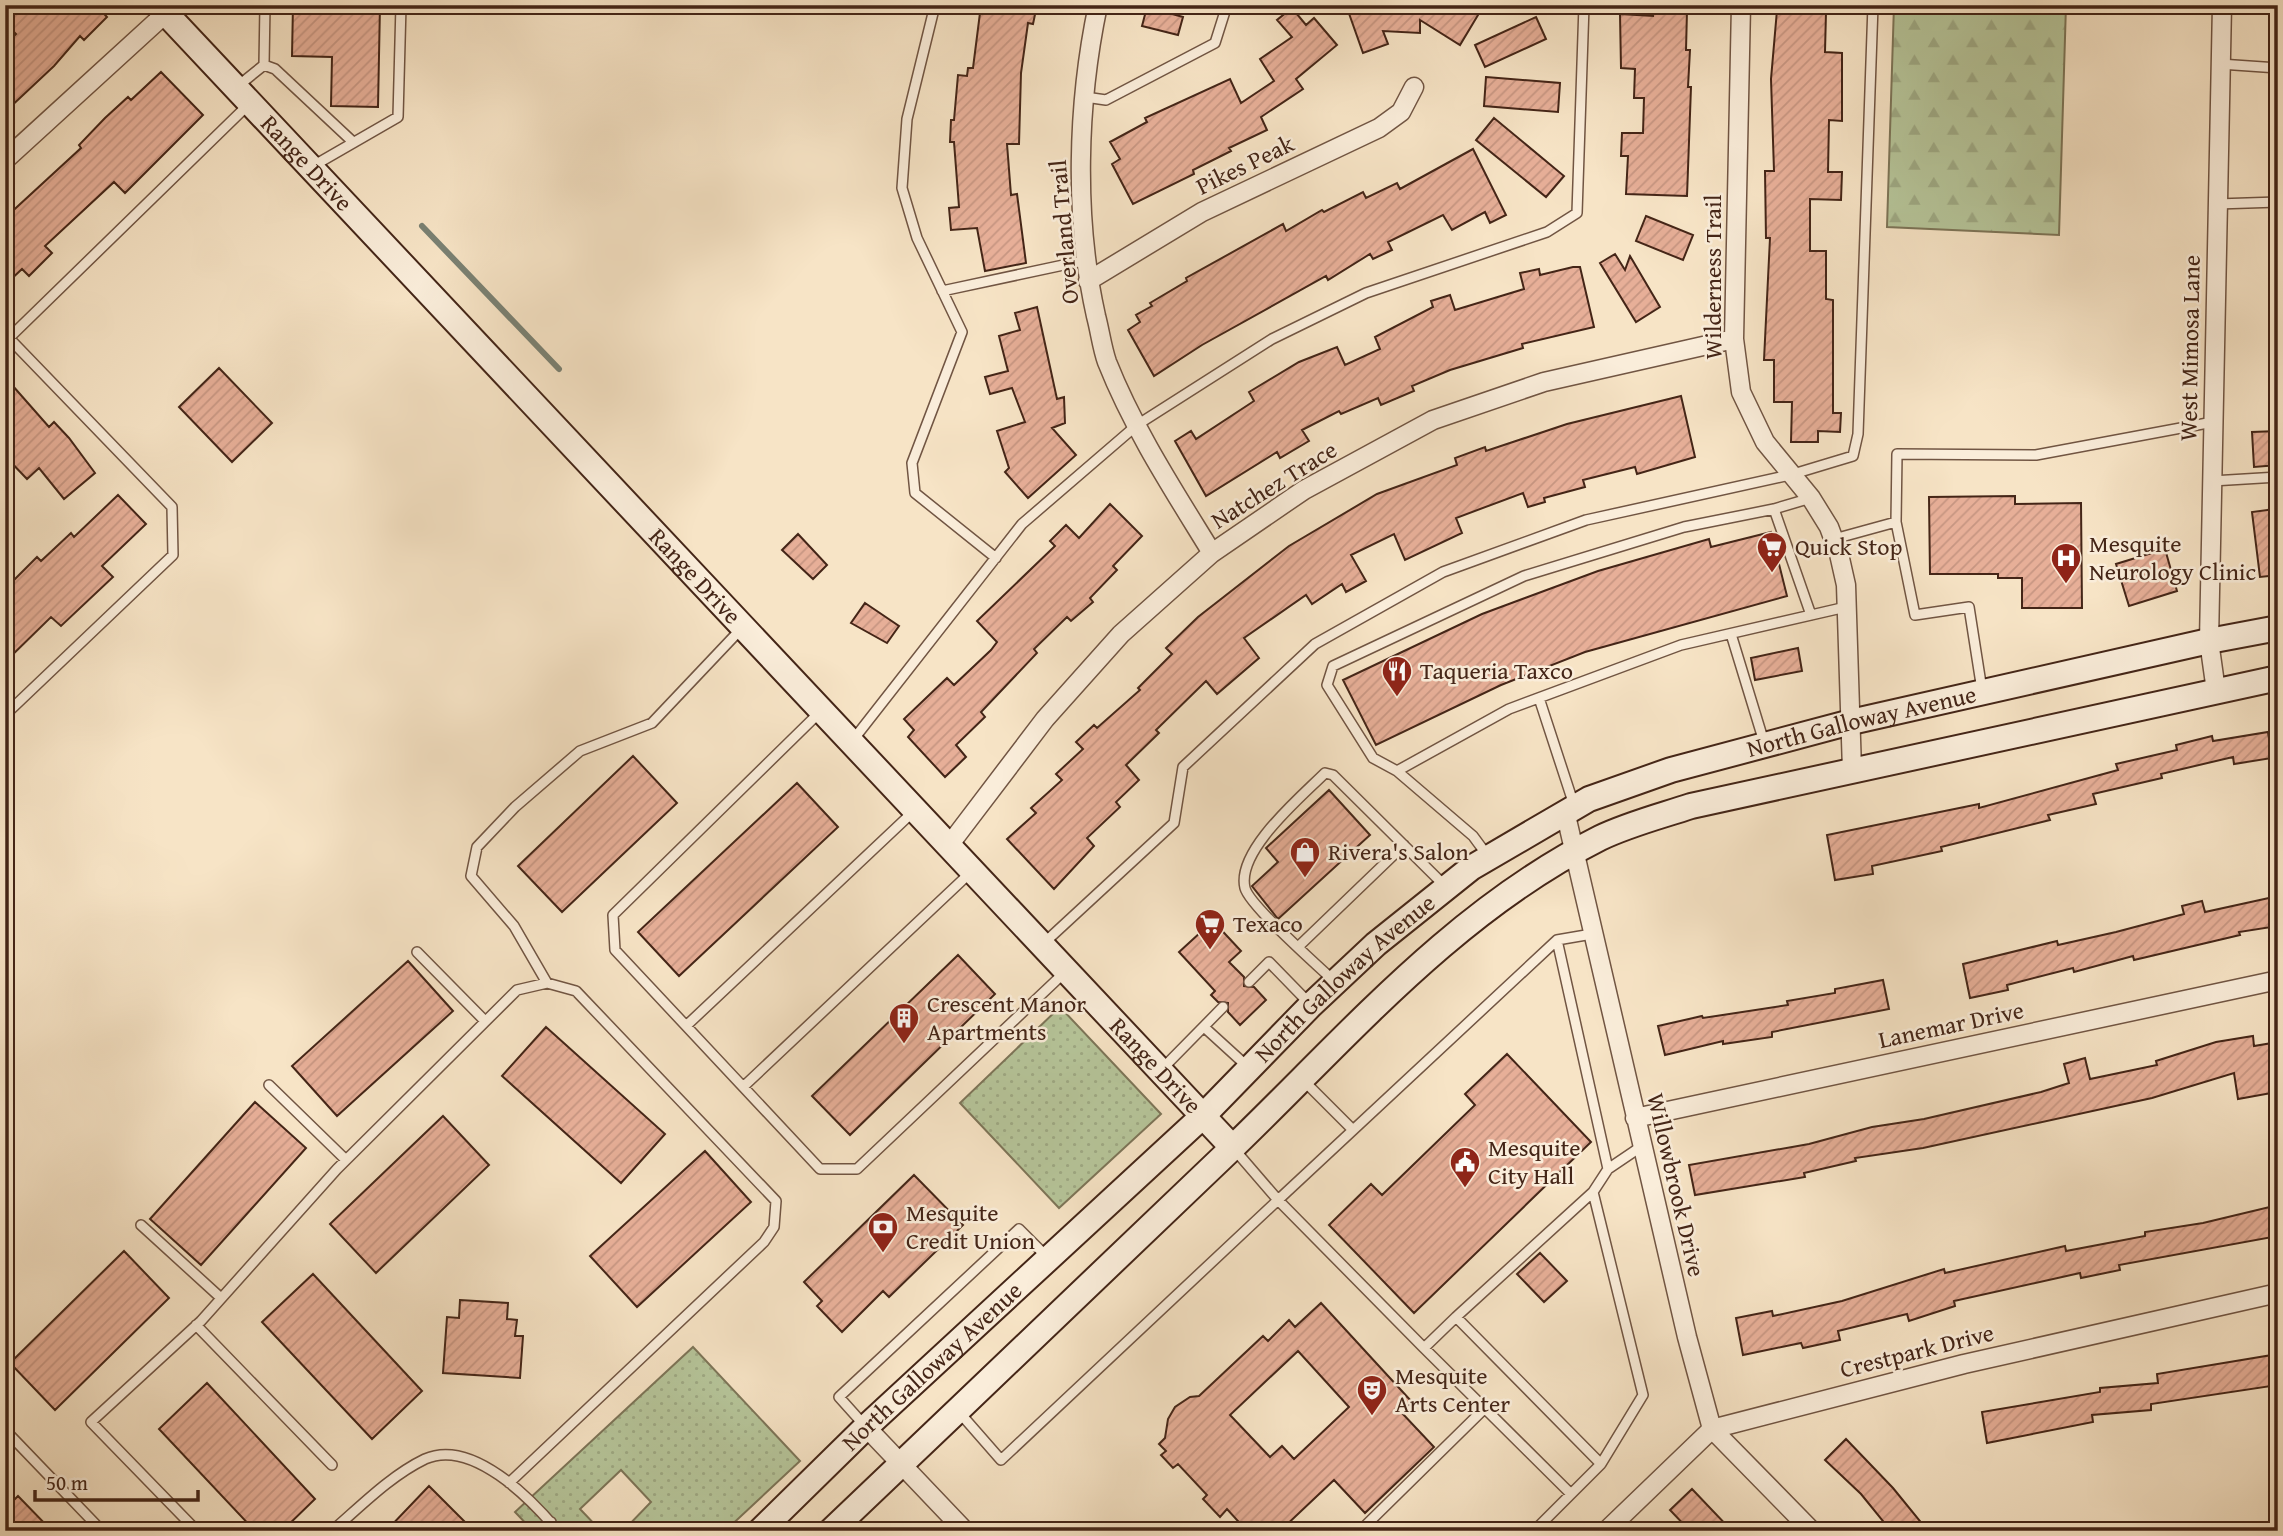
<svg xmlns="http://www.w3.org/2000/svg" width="2283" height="1536" font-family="'Gentium Book Plus',serif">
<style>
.grass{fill:url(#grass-dots);stroke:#7d7558;stroke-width:2}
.forest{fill:url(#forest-firs);stroke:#7d7558;stroke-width:2}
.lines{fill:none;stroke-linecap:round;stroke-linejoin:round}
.stream{stroke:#7a8173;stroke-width:6}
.building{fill:url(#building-hatch);stroke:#442517;stroke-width:2;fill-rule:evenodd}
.lane-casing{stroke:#715543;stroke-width:12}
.street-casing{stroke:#715543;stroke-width:21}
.secondary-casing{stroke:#442517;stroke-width:28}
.lane{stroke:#faedda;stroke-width:9}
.street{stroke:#faedda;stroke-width:18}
.secondary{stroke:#faedda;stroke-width:24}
.labels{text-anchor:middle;stroke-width:5;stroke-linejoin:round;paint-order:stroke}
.street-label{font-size:24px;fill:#442517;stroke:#faedda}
.poi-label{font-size:24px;fill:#442517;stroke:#faedda;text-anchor:start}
</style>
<defs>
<pattern id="grass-dots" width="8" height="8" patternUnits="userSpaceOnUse" patternTransform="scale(1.75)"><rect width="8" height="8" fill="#b6c59a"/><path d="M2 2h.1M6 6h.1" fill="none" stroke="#9ea984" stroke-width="1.8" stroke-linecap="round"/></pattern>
<pattern id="forest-firs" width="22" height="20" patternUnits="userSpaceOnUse" patternTransform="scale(1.75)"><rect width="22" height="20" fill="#b6c59a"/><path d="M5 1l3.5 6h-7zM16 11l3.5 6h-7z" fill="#9ea984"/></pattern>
<pattern id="building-hatch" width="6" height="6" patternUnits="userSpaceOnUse" patternTransform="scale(1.75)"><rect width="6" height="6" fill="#e7af98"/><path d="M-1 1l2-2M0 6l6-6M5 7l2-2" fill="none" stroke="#c79682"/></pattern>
</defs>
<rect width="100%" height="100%" fill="#f7e4c6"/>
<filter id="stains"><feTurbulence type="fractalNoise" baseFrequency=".00286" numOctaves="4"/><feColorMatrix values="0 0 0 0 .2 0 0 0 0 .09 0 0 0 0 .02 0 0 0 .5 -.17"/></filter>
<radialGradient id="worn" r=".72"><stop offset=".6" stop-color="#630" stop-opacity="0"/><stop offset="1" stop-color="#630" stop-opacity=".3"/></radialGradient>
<path class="grass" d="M1060,1007l101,107 -102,94 -99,-105z
M693,1347l107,114 -75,70h-102l28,-29 -30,-32 -41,39 21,22h-68l-18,-19z"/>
<path class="forest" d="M1894,5h172l-7,230 -172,-8z"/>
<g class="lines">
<path class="stream" d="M422,226l137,143"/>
</g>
<path class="building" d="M20,5h76l11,12 -23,23 -4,-4 -26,30 -49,46v-67l11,-11 -11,-11z
M293,5h87l-2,102 -47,-1 1,-49 -40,-1z
M981,5h56l-4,19 -5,-1 -7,50 -2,71h-12l4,51 6,-1 9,69 -41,8 -8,-43 -26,2 -2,-22 10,-1 -5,-65h-4l1,-22h3l4,-45 9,1 1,-8h5z
M1346,5h138l-24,40 -40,-25v13l-37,-2 5,13 -25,9z
M1147,7l36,10 -5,18 -36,-9z
M1292,8l14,17 8,-7 23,27 -41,34 7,10 -42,28 6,13 -38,18 2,3 -38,19 1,4 -61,30 -21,-40 8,-5 -10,-17 37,-20 -2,-4 85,-39 11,24 33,-22 -14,-22 32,-22 -15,-17z
M1653,9l34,2 -1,39h4l-2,37h3l-4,109 -61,-2 2,-38h-7l1,-23h21l1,-35h-10l1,-29 -14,-1 -1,-54 33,2z
M1777,10l49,2 -1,40 17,1v68l-13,-1 -1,52h14l-1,28 -31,-1v52h16v48l7,1v113h8l-1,19 -22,-1v11h-27l1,-40h-18v-42h-10l6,-122h-4l-1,-67h9l-3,-92z
M1536,17l10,22 -61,28 -10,-22z
M161,72l42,43 -78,78 -11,-11 -69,64 7,7 -23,23 -7,-7 -17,16v-67l76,-70 -2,-3 26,-27 23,-21 3,3z
M1486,77l74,6 -2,29 -74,-6z
M1494,118l70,58 -18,21 -70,-57z
M1473,149l33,66 -16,8 -5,-11 -33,18 -9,-15 -55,27 4,8 -19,9 -3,-5 -42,26 -2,-4 -124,69 -48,31 -26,-46 12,-8 -4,-7 16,-9 -2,-3 37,-22 -1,-3 97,-54 3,7 36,-21 2,2 39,-20 3,6 31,-15 3,6z
M1646,216l47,19 -10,25 -47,-19z
M1615,254l10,16 5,-14 30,51 -24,15 -36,-59z
M1573,267h7l14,60 -72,17 1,4 -73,22 -38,16 2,5 -33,14 -3,-7 -37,16 -2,-3 -37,19 7,11 -29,17 -3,-6 -71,44 -31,-55 16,-10 5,8 58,-38 -5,-9 50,-30 38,-15 8,18 35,-16 -5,-12 58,-30 -2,-6 19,-6 5,15 69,-21 -4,-16 19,-4 1,6z
M1037,307l20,92 7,-2 1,26 -13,5 24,27 -48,43 -23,-26 4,-4 -12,-37 28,-9 -13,-34 -22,6 -5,-17 23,-6 -9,-35 21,-6 -5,-17z
M219,368l53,55 -40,39 -53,-55z
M5,377l44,50 5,-5 15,16 26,35 -31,26 -25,-31 -12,11 -22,-23z
M1681,396l14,61 -58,17 -2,-7 -52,13 2,7 -41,11 1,4 -17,5 -5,-14 -67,25 6,15 -57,27 -11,-26 -43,21 15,26 -20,11 -4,-8 -30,20 -6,-9 -62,43 15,20 -42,36 -11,-13 -50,49 3,3 -33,32 13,15 -23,22 4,5 -33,31 7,8 -40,43 -47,-50 29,-26 -5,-5 31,-28 -6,-6 27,-25 -7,-7 18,-17 3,3 43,-38 -2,-2 34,-34 -6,-6 32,-31 91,-71 88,-52 80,-29 -2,-7 30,-11 1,4 81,-27z
M2278,431v34l-24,2 -2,-35z
M118,495l28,29 -44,42 11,11 -52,49 -10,-9 -46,45v-73l32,-32 4,4 30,-28 3,4z
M2015,496v8l66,-1 1,105h-60v-30h-24v-4h-68l-1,-77z
M1110,504l32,32 -29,30 4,4 -27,28 3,4 -22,19 -4,-4 -33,32 3,4 -56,59 4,5 -29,28 10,12 -21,20 -37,-40 6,-7 -10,-11 43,-41 7,7 37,-35 6,-8 -20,-21 78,-75 -5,-5 16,-16 13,13z
M2275,509l3,66 -18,2 -8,-65z
M1771,532l16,64 -202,56 -84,33 -125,60 -33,-65 139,-66 116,-43 111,-32 2,8z
M798,534l29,31 -14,14 -31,-29z
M2165,549l12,42 -48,15 -13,-42z
M865,603l34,23 -12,17 -36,-20z
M1798,648l4,23 -47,9 -4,-22z
M2268,732l4,26 -38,6 -1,-7 -72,17 1,4 -69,16 3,10 -48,11 2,5 -109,27 1,4 -70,15 1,8 -38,6 -8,-45 152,-31v4l139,-38 -2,-6 61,-14 -1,-5 36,-9 1,5z
M633,756l44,47 -115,109 -44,-46z
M797,783l41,44 -159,149 -41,-44z
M1329,790l41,45 -92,84 -26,-33 26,-24 -12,-14z
M2278,896v30l-39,6 1,3 -106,25 -1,-4 -59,16 -1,-4 -66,17 1,5 -38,8 -7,-34 94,-23 1,4 58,-13 68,-18 -2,-8 20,-5 3,11z
M1213,921l28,30 -12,11 15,15v9l10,1 12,13 -26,25 -12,-13v-9l-10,-1 -7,-7 4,-4 -36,-39z
M958,955l37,39 -145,141 -38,-39z
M408,961l45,50 -116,105 -45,-50z
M1883,980l6,29 -117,23v5l-49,7v-3l-58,14 -7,-29 44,-10 1,2 85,-13 -1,-4 48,-8v-4z
M546,1027l119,107 -44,49 -119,-107z
M2253,1036l1,10 24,-4v27l-5,1 4,22 -39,7 -4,-26 -82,25 -229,50 -68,10 1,3 -52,12 1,4 -110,18 -6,-30 120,-21 63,-17 52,-8 117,-27 28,-9 -5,-19 21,-6 5,21 67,-14 -1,-4 60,-19z
M1507,1054l84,88 -177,171 -85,-88 42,-41 11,11 93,-90 -10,-11z
M255,1102l51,46 -105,117 -51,-46z
M443,1116l46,49 -113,108 -46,-49z
M705,1151l46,51 -114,105 -47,-51z
M914,1175l49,50 -74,72 -6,-6 -41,41 -25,-26 5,-5 -18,-19z
M2278,1205v31l-159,29 1,5 -39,8 -1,-5 -126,28 1,5 -46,15 -2,-7 -69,17 2,9 -37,8 -2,-5 -58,12 -7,-37 36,-7 1,5 69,-15 102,-32 1,4 120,-27 1,5 79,-15v-4l58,-9z
M124,1251l45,47 -114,112 -45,-47z
M1540,1253l27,28 -23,21 -27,-28z
M313,1274l109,117 -50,48 -110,-117z
M460,1300l48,3 -1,16 10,1 -2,16h8l-3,42 -77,-5 4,-56 12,1z
M1321,1303l91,99 -11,10 33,35 -69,66 -31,-33 -54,51h-33l-20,-22 -7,8 -17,-18 4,-4 -29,-31 -5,4 -12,-13 5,-4 -7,-7 6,-6 3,-19 7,-12 15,-10 9,-1 64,-60 5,5 21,-21 6,7zM1298,1351l51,56 -55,52 -12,-13 -12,11 -40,-42z
M2278,1354v31l-127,19v6l-59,5 1,7 -106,21 -5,-31 118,-20v-4l58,-5 -1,-9z
M207,1383l108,116 -33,32h-27l-96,-102z
M1846,1439l47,49 35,43h-37l-30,-37 -36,-34z
M429,1486l45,45h-88z
M1692,1489l40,42h-42l-20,-21z
M18,1496l34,35h-47v-22z"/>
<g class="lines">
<g class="lane-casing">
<path id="lane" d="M935,5l-28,114 -5,69 15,50 45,94 -50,131 3,30 81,65
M2220,64l58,4
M264,65l11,4 78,73
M238,86l26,-21 1,-60
M1085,97l21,3 109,-57 12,-38
M313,166l85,-49 3,-112
M2217,204l61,-2
M942,291l145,-31
M5,334l167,173 1,48 -168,160
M9,338l240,-234
M2212,481l66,-4
M1774,509l37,106
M1896,522l19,93 54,-8 13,83
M1834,539l62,-17 1,-68 139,1 177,-33
M1731,634l33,108
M1539,698l35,107
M821,711l-208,204 2,35 205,219h37l207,-196
M853,740l169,-216 115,-99 135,-86 94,-46 181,-61 30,-19 7,-208
M1397,771l-24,-13 -46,-73 6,-19 191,-90 160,-49 90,-18 37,-11
M1487,855l-14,-19 -76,-65 112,-62 172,-64 165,-38
M1592,934l-35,6 -279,260 146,148 32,-31 145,147 42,-69 -50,-203 15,-23 34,-23
M1557,940l51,229
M1043,944l131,-121 9,-56 132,-123 128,-72 143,-52 204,-45 63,-19 5,-22 15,-429
M1299,946l105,-101
M417,952l68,69
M1334,981c-17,-16 -85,-76 -89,-93 -9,-37 56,-91 80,-115l8,2 112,111
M1249,982l20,-20 40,41
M547,983l-33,-57 -43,-50 6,-29 38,-40 65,-56 72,-28 89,-94
M686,1026l228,-215
M1204,1027l45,41
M1163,1068l60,-61
M1303,1080l50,50
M269,1085l77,75
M743,1087l228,-215
M141,1225l80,73
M1456,1317l137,-125
M196,1325l136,140
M1424,1348l147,146
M959,1412l42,48 277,-260 -44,-51
M865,1426l-26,-29 180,-168 29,29
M5,1430l97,101
M1363,1528l122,-120
M197,1531l-106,-109 110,-101 136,-152 180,-179 30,-7 29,8 200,210 -2,26 -10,15 -255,241
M332,1531c29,-25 58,-55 93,-72 47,-21 106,40 133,72
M542,1531l9,-9
M1534,1531l67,-67"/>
</g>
<g class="street-casing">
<path id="street" d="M1098,5c-21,99 -24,213 -2,311 4,15 6,32 11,46 27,68 67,129 105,191
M1741,5l-7,334 7,53 24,50 46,56 18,29 10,27 7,31 6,185
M5,160l161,-147
M1088,281l114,-69 177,-84 22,-16 13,-25
M2216,691l-7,-50 13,-636
M1565,811l122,526 25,92 100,102
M950,844l95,-125 76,-85 91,-81 92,-63 129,-70 111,-38 190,-43
M1635,1118l643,-138
M866,1427l99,104
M1606,1531l106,-102 252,-65 314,-71"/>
</g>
<g class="secondary-casing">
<g id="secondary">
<path id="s1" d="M158,5l1075,1143"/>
<path id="s2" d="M760,1531l106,-104 338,-312 107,-110 65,-61 95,-76 118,-69 82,-29 180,-48 358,-81 69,-13"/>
<path d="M831,1531c132,-126 265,-252 396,-378 118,-113 224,-240 373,-315 29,-14 61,-22 91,-32l587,-128"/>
</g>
</g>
<use href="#lane" class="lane"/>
<use href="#street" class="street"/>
<use href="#secondary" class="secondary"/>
</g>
<defs>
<g id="supermarket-pin" transform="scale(1.575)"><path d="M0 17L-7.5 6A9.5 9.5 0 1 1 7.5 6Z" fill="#8f2418" stroke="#faedda"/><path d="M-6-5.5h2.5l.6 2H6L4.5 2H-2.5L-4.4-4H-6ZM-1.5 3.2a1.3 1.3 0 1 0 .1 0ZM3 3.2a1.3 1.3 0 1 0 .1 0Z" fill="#fff"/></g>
<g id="hospital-pin" transform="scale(1.575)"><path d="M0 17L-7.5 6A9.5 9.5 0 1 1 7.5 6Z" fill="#8f2418" stroke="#faedda"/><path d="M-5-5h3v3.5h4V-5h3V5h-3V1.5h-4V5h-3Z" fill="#fff"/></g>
<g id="restaurant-pin" transform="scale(1.575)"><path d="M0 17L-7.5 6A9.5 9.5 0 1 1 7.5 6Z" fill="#8f2418" stroke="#faedda"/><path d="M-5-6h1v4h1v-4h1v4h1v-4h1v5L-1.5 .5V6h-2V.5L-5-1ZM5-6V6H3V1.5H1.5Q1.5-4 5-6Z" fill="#fff"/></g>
<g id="shop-pin" transform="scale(1.575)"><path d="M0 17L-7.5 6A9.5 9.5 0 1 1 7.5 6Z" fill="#8f2418" stroke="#faedda"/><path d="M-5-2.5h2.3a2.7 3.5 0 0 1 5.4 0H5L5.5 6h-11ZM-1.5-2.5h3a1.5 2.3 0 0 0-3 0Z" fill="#fff"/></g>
<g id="building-pin" transform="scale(1.575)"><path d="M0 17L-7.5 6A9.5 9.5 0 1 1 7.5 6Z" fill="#8f2418" stroke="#faedda"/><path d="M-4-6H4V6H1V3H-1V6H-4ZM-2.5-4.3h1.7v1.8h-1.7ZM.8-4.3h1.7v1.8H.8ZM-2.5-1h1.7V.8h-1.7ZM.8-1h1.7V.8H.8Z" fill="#fff"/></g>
<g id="civic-pin" transform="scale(1.575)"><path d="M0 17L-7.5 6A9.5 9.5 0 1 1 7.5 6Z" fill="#8f2418" stroke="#faedda"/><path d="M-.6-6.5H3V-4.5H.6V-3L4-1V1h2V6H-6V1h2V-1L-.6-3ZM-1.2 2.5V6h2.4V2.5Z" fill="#fff"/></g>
<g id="bank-pin" transform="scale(1.575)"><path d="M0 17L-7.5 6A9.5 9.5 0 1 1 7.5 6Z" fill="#8f2418" stroke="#faedda"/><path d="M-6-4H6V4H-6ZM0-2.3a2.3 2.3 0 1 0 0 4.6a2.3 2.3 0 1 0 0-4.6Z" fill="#fff"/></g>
<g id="theatre-pin" transform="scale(1.575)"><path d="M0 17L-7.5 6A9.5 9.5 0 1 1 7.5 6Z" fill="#8f2418" stroke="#faedda"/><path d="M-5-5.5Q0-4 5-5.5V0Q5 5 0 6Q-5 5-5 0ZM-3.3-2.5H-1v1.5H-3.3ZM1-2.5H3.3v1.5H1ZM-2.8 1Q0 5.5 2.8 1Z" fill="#fff"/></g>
</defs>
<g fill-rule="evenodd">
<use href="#supermarket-pin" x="1772" y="547"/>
<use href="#hospital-pin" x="2066" y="558"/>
<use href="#restaurant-pin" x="1397" y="671"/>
<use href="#shop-pin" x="1305" y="852"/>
<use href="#supermarket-pin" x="1210" y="924"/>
<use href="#building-pin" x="904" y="1018"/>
<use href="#civic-pin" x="1465" y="1162"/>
<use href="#bank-pin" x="883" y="1227"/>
<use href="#theatre-pin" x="1372" y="1390"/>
</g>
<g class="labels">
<g class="street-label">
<text dy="8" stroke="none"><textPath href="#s1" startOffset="217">Range Drive</textPath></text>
<text transform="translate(1245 165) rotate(-26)" y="8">Pikes Peak</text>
<text transform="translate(1064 232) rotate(-95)" y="8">Overland Trail</text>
<text transform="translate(1713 277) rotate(-90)" y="8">Wilderness Trail</text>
<text transform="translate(2190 348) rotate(-89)" y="8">West Mimosa Lane</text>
<text transform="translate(1274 485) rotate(-32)" y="8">Natchez Trace</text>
<text dy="8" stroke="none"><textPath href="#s1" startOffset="784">Range Drive</textPath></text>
<text dy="8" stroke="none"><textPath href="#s2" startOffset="1393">North Galloway Avenue</textPath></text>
<text dy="8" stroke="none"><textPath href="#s2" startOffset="805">North Galloway Avenue</textPath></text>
<text transform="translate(1951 1025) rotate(-12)" y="8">Lanemar Drive</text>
<text dy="8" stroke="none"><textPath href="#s1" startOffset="1456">Range Drive</textPath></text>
<text transform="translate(1676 1185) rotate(77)" y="8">Willowbrook Drive</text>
<text transform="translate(1917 1351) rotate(-14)" y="8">Crestpark Drive</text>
<text dy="8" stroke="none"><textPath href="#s2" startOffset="238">North Galloway Avenue</textPath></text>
</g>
<g class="poi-label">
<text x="2089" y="552">Mesquite<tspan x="2089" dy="28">Neurology Clinic</tspan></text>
<text x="1795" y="555">Quick Stop</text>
<text x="1420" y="679">Taqueria Taxco</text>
<text x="1328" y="860">Rivera's Salon</text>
<text x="1233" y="932">Texaco</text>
<text x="927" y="1012">Crescent Manor<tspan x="927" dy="28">Apartments</tspan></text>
<text x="1488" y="1156">Mesquite<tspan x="1488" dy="28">City Hall</tspan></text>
<text x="906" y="1221">Mesquite<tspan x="906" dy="28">Credit Union</tspan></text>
<text x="1395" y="1384">Mesquite<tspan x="1395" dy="28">Arts Center</tspan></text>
</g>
</g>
<rect width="2283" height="1536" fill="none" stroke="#f7e4c6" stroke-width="28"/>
<rect x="7" y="7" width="2269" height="1522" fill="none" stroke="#442517" stroke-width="3.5"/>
<rect x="14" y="14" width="2255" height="1508" fill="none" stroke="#442517" stroke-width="2"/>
<path d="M35 1490v10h163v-10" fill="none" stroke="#442517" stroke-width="3.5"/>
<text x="46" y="1490" font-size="21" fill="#442517" stroke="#faedda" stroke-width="5" paint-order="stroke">50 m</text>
<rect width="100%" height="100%" filter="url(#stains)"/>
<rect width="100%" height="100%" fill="url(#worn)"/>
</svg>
